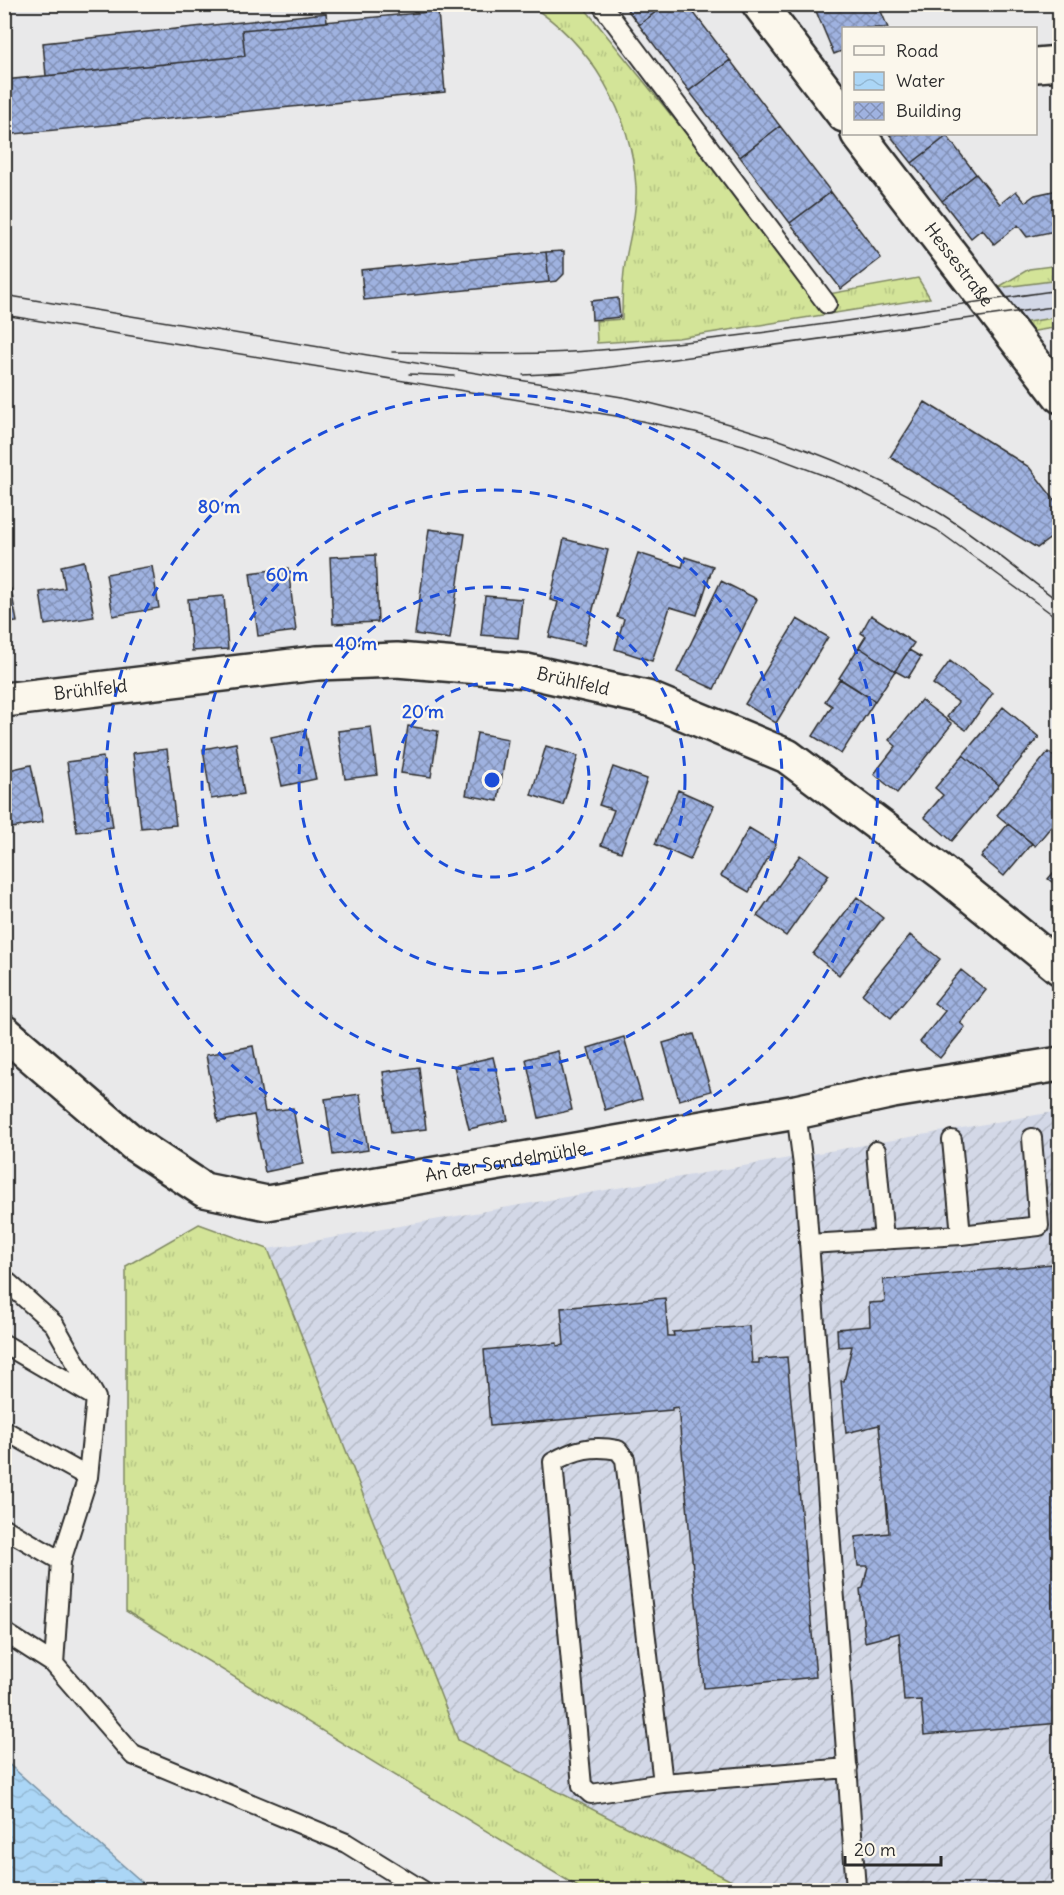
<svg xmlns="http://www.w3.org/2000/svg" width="1064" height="1895" font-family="Delius,sans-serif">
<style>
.built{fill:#d3d8e7}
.industrial{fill:url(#industrial-furrows)}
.grass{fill:url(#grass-tufts);stroke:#7f8862;stroke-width:1.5}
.water{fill:url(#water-waves);stroke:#7892a5;stroke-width:1.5}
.building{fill:url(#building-cross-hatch);stroke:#2b2b2b;stroke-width:1.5}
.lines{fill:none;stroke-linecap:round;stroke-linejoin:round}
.lane-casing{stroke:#2b2b2b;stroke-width:22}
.street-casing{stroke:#2b2b2b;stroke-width:38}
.secondary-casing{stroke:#2b2b2b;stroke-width:38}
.lane{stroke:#fbf7ec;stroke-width:18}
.street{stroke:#fbf7ec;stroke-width:33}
.secondary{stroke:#fbf7ec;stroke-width:33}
.tram{stroke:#2b2b2b;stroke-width:1.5}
.ring{fill:none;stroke:#1d4ed8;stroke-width:3;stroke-dasharray:10 8}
.labels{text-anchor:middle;stroke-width:4.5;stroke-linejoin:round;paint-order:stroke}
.street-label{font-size:18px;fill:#2b2b2b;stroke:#fbf7ec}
.centre{fill:#1d4ed8;stroke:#fbf7ec;stroke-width:3}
.ring-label{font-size:18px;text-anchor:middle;font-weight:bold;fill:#1d4ed8;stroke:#fbf7ec;stroke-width:4.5;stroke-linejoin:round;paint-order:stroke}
</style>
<defs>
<pattern id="industrial-furrows" width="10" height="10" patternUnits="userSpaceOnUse" patternTransform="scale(1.5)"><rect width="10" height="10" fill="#d3d8e7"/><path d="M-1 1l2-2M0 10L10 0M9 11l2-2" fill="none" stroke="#b5bac6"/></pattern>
<pattern id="grass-tufts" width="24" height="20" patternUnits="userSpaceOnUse" patternTransform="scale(1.5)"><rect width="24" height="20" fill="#d3e498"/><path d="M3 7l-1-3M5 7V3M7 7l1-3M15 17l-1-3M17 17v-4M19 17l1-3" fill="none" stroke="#b5c483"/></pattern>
<pattern id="water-waves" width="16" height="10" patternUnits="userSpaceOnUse" patternTransform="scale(1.5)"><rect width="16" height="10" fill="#abd6f6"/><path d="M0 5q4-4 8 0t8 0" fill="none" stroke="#93b8d3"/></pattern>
<pattern id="building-cross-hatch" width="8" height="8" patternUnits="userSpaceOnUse" patternTransform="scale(1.5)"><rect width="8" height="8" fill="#9fb2e0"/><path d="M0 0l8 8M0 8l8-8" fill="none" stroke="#8291b6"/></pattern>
</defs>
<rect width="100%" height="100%" fill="#e9e9ea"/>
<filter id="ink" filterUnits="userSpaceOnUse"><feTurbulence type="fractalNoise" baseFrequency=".0167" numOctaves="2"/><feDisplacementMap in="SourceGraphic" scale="12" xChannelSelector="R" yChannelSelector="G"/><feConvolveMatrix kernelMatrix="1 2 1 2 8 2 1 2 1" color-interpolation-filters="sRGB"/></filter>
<g filter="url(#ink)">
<path class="built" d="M1059,280v37l-38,6 -24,-35z"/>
<path class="industrial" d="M1059,1111v779h-310l-291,-150 -190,-491z"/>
<path class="grass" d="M529,5h53l127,157 103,135 106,-19 12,20 -252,40 -81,5 -1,-22 26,-2c0,-18 0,-37 3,-55 4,-25 12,-50 11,-77 -4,-72 -45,-145 -107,-182z
M1059,265v15l-62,8 32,-19z
M1059,317v10l-30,5 -8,-9z
M199,1224l69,25 190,491 291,150h-166l-457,-279v-345z"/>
<path class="water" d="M4,1761h1l146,129h-146z"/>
<path class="building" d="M623,4h43l-27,21z
M666,4h21l43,56 -41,31 -50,-66z
M813,4h65l10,24h-44v22l-10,4z
M438,11l7,81 -441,43v-55l241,-24 -3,-26z
M326,13l1,9 -85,8 3,26 -199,20 -3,-33z
M730,60l50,66 -40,31 -51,-66z
M780,126l51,66 -41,31 -50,-66z
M889,134h56l2,2 -35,27z
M947,136l29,38 -34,27 -30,-38z
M1055,171h5v28l-2,-9z
M976,174l24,30 16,-13 9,11 10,-7 23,-5 2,40 -33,7 -9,-12 -24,19 -12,-15 -11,9 -29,-37z
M831,192l50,66 -40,31 -51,-66z
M564,251v23l-7,7 -8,1 -3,-30z
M546,252l3,30 -185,18 -3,-30z
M618,298l2,19 -28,3 -1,-19z
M925,402l104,65 31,40v24l-23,17 -147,-91z
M429,529l36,5 -15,105 -35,-5z
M564,539l44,11 -24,95 -35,-8 9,-35 -8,-2z
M638,553l44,14 3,-10 28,9 -16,49 -27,-8 -18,54 -37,-12 9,-30 -7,-2z
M375,555l3,67 -45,2 -3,-67z
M84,561l10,56 -49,8 -5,-33 25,-4 -4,-22z
M152,566l7,42 -46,8 -7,-42z
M288,568l8,63 -38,5 -8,-63z
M721,581l36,18 -43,90 -37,-17z
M11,589l6,33 -13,2v-33z
M224,596l4,53 -36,2 -4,-52z
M485,596l37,3 -4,39 -37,-3z
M871,615l43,28 -19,28 -36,-24 7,-11 -5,-3z
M797,619l31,18 -52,86 -31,-19z
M859,647l36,24 -20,30 -36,-23z
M909,650l12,7 -13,21 -13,-7z
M950,661l43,32 -27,37 -19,-13 11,-15 -25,-18z
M840,679l35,22 -34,53 -28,-18 19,-30 -7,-5z
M921,700l31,24 -55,69 -23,-19 22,-28 -7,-6z
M1003,707l36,30 -40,48 -36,-30z
M408,726l30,5 -7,46 -30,-4z
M371,727l6,48 -32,4 -7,-48z
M305,730l11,49 -34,7 -11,-49z
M477,733l31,6 -10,62 -32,-6z
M236,743l8,51 -33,5 -8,-50z
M546,746l32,10 -15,49 -32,-10z
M167,749l9,76 -35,3 -8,-75z
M1048,752l12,10v54l-25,30 -38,-31z
M963,755l36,30 -47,56 -28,-24 19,-22 -8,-7z
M103,757l10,70 -36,5 -10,-70z
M31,765l12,57 -36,7 -3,-58z
M613,767l34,12 -26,73 -20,-7 13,-35 -15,-5z
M678,790l36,16 -24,54 -35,-16z
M1008,824l24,19 -28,33 -23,-19z
M749,828l27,16 -27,48 -28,-16z
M800,855l29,20 -43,61 -29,-20z
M1060,865v23l-12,-9z
M857,897l26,21 -44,57 -26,-21z
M910,935l30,24 -49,59 -29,-24z
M961,970l25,20 -26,33 5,4 -25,31 -20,-16 25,-31 -11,-8z
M694,1034l17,57 -32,9 -16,-57z
M624,1037l18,62 -37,11 -17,-62z
M253,1046l12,66 28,-4 10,56 -38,8 -11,-57 -36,7 -12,-67z
M558,1051l14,59 -33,8 -13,-59z
M493,1057l15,63 -39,9 -15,-63z
M419,1067l7,62 -35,4 -8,-61z
M360,1094l8,56 -35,5 -8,-56z
M1052,1264l8,79v380l-136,12 -3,-35 -17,1 -5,-68 -34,9 -5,-53 3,-1 5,-22h-10l-3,-29 34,-4 -10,-108 -33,8 -5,-52h3l8,-35 -14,1 -1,-18 33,-3 -1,-23 16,-1 -2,-22z
M665,1298l3,38h6l-1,-4 76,-6 3,37h7v-4l28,-2 29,320 -112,11 -26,-281 -6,1v2l-182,16 -6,-76 73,-7v3l7,-1 -3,-37z"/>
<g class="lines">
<g class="lane-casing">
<path id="lane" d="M601,4l226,300
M796,1112l8,61 52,716
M952,1140l9,95
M876,1151l8,89
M809,1244l152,-9 78,-9 -7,-88
M4,1279l50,45 42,74 -8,79 -27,84
M4,1344l91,53
M4,1430l84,47
M4,1528l57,33 -7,103 79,91 213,88 76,47
M4,1632l50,32
M663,1783l-38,-324 -7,-9c-25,-5 -42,-1 -65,12l29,324 9,8 72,-11 185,-15"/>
</g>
<g class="street-casing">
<g id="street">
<path d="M1036,65l24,-2"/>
<path id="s1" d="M4,700l313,-37 80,-3 130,11 120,27 140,58 156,117 117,95"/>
<path id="s2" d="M4,1032l130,112 70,46 63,13 529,-91 97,-21 167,-27"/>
</g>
</g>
<g class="secondary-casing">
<g id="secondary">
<path d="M759,4l85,111"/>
<path id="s3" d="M858,134l202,262"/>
</g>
</g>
<use href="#lane" class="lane"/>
<use href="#street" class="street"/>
<use href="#secondary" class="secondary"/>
<path class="tram" d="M4,295l624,103c109,25 218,58 315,117 40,25 78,59 117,87
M4,315l618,102 73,15 48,13 98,37 96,48 123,90
M392,352c69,1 139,4 208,-2 154,-12 307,-39 460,-60
M409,374l45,2
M523,375l41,-2 110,-14 386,-53"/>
</g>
</g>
<g class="ring">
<circle cx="492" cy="780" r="97"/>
<circle cx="492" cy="780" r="193"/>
<circle cx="492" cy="780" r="290"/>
<circle cx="492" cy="780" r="386"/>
</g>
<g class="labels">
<g class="street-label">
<text dy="6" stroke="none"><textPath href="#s3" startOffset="165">Hessestraße</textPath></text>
<text dy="6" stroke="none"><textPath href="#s1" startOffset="573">Brühlfeld</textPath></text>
<text dy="6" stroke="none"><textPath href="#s1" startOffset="87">Brühlfeld</textPath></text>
<text dy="6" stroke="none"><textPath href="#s2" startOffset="562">An der Sandelmühle</textPath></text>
</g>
</g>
<circle cx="492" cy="780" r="9" class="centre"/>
<g class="ring-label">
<text x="219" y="513">80 m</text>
<text x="287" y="581">60 m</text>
<text x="356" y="650">40 m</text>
<text x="423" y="718">20 m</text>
</g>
<rect width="1064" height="1895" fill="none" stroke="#fbf7ec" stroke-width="24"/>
<rect x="12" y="12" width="1040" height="1871" fill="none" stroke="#2b2b2b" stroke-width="2" filter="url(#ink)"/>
<rect x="842" y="27" width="195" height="108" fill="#fbf7ec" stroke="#a8a59f" stroke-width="1.5"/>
<rect x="854" y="46" width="30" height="9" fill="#fbf7ec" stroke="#a8a59f" stroke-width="1.5"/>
<text x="896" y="57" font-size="18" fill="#2b2b2b">Road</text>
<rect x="854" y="72" width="30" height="18" fill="url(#water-waves)" stroke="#a8a59f" stroke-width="1.5"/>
<text x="896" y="87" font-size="18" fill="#2b2b2b">Water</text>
<rect x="854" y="102" width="30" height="18" fill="url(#building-cross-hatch)" stroke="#a8a59f" stroke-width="1.5"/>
<text x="896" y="117" font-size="18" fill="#2b2b2b">Building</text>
<path d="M845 1856v9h96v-9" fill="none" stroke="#2b2b2b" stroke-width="3"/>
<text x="854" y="1856" font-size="18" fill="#2b2b2b" stroke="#fbf7ec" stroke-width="4.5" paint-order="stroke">20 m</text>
</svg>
